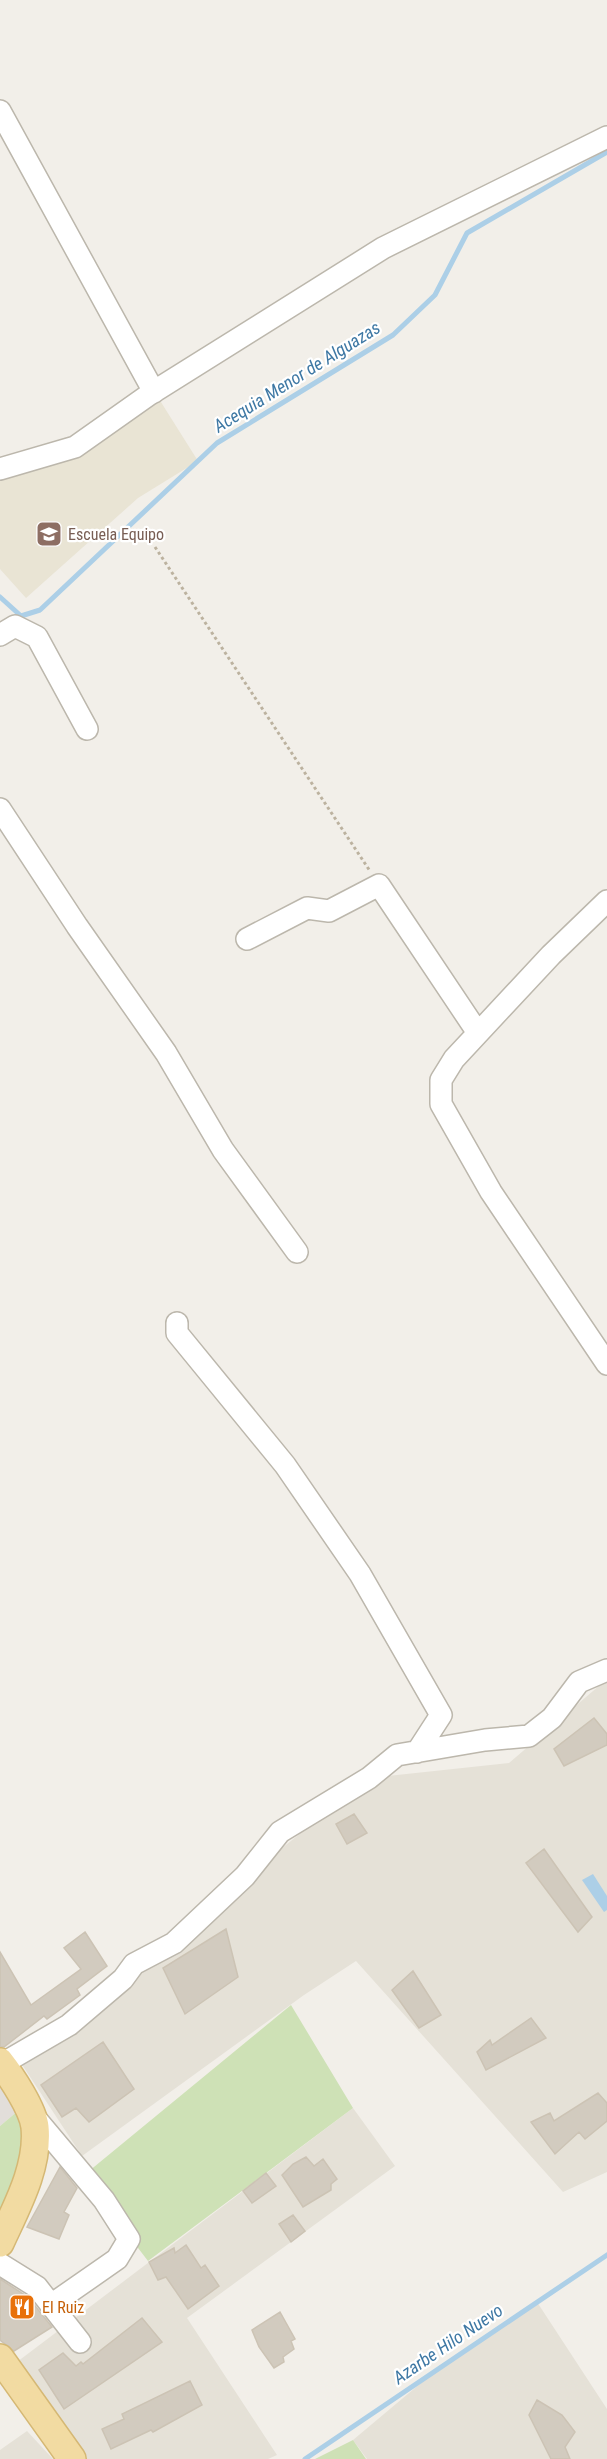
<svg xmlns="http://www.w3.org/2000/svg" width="607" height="2459" font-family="'Roboto Condensed',sans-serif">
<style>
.residential{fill:#e5e1d7}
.industrial{fill:#e2deda}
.education{fill:#e9e4d4}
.green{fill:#cee1b6}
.water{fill:#accfe7}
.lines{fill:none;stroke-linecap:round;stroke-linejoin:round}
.stream{stroke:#accfe7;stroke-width:5}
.building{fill:#d2cbbf;stroke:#ccc3b4;stroke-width:1.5}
.minor-casing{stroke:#bcb7ac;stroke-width:24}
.major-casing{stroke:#d5b874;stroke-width:30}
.path{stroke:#bcb29f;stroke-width:3;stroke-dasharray:3 3;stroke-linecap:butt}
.minor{stroke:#fff;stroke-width:21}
.major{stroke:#f2dba2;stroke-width:27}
.labels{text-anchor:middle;stroke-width:4.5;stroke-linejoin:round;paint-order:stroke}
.education-label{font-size:16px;fill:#785e54;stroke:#fff;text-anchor:start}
.food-label{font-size:16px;fill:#c56008;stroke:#fff;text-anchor:start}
.water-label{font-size:18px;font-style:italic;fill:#3e78a4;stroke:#fff}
</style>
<rect width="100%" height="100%" fill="#f2efe9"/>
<path class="residential" d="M607,1679v493l-44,20 -207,-231 -52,34 -222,161 -63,-96 350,-282 140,-15z
M353,2108l42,58 -208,152 90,137 -9,4h-184l-71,-94z
M537,2302l70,107v50h-240l-14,-19 87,-73z
M27,2431l26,28h-53v-9z"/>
<path class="industrial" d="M0,2087l19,23 -19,16z"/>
<path class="education" d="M159,399l39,62 -60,37 -112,100 -26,-29v-91z"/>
<path class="green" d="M291,2005l62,103 -205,153 -65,-85z
M19,2110l5,38 -10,39 -14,27v-88z
M353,2440l13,19h-51z"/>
<path class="water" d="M593,1874l14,22v14l-3,2 -22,-32z"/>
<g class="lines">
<path class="stream" d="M0,597l21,19 19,-6 177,-167 176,-108 42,-40 32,-62 140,-81
M305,2459l302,-204"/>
</g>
<path class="building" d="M594,1718l13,16v11l-43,21 -10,-17z
M354,1814l13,19 -20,11 -11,-20z
M544,1849l48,68 -14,15 -52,-69z
M226,1929l12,48 -53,37 -22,-46z
M85,1932l22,34 -30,23 3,6 -33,24 -3,-3 -40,31h-4v-95l31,53 50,-36 -17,-21z
M413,1971l28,44 -22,13 -27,-38z
M531,2018l15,20 -60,32 -9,-18 13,-12 2,5z
M103,2042l31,47 -45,33 -13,-14 -14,9 -21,-32z
M598,2093l9,10v18l-22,18 -6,-7 -24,22 -24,-32 19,-9 4,8z
M306,2157l8,9 9,-7 14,20 -6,5v6l-28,17 -21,-32 11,-11z
M60,2167l17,21 -13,24 5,3 -10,24 -32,-12z
M266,2173l10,13 -24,17 -9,-12z
M293,2215l12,16 -14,11 -12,-18z
M186,2245l15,23 4,-3 14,21 -31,23 -22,-32 -8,3 -9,-18 25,-14 1,5z
M0,2279l28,18 24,30 -38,24 -14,-11z
M280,2312l15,27 -4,2 3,8 -11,8 1,5 -10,6 -15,-21 -7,-17z
M142,2318l20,24 -98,67 -25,-39 24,-17 13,13 5,-4 2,2z
M190,2381l12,24 -49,27 -2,-2 -40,19 -9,-20 22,-10 -2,-5z
M537,2400l25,15 13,17 -10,15 5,12h-19l-22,-44z"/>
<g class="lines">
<g class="minor-casing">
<path id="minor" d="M0,111l154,281
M0,469l75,-22 75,-53 233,-146 224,-111
M0,635l15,-9 22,11 50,92
M0,809l77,117 89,127 57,97 74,102
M607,901l-56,54 -97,104 -13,21v24l50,88 116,172
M247,939l60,-31 22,3 50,-26 99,148
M177,1323v10l108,132 75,109 81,141 -24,37
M2,2064l67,-39 54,-46 11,-15 40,-21 71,-67 35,-44 89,-54 28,-23 88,-15 44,-4 23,-18 27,-36 28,-12
M31,2113l73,87 25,39 -12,20 -66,46
M0,2264l37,23 43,55"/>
</g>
<g class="major-casing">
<path id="major" d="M0,2062c11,14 33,47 35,65 4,40 -19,81 -35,116
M0,2358l72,101"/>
</g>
<path class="path" d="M155,547l215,324"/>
<use href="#minor" class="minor"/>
<use href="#major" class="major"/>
</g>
<defs>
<g id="school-square" transform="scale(1.35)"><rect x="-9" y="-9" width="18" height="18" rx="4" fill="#8d6e63" stroke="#fff"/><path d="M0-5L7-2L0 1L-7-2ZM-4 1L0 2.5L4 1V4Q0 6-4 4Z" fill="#fff"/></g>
<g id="restaurant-square" transform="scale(1.35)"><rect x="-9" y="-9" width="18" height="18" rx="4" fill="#e8710a" stroke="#fff"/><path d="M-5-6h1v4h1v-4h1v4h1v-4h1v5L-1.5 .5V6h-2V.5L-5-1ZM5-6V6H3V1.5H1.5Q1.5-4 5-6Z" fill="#fff"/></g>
</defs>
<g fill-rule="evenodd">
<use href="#school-square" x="49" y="534"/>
<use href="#restaurant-square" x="22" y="2307"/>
</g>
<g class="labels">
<g class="education-label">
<text x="68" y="540">Escuela Equipo</text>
</g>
<g class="food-label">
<text x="42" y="2313">El Ruiz</text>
</g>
<g class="water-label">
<text transform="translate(297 377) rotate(-32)" y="6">Acequia Menor de Alguazas</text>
<text transform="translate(448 2344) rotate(-34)" y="6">Azarbe Hilo Nuevo</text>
</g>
</g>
</svg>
